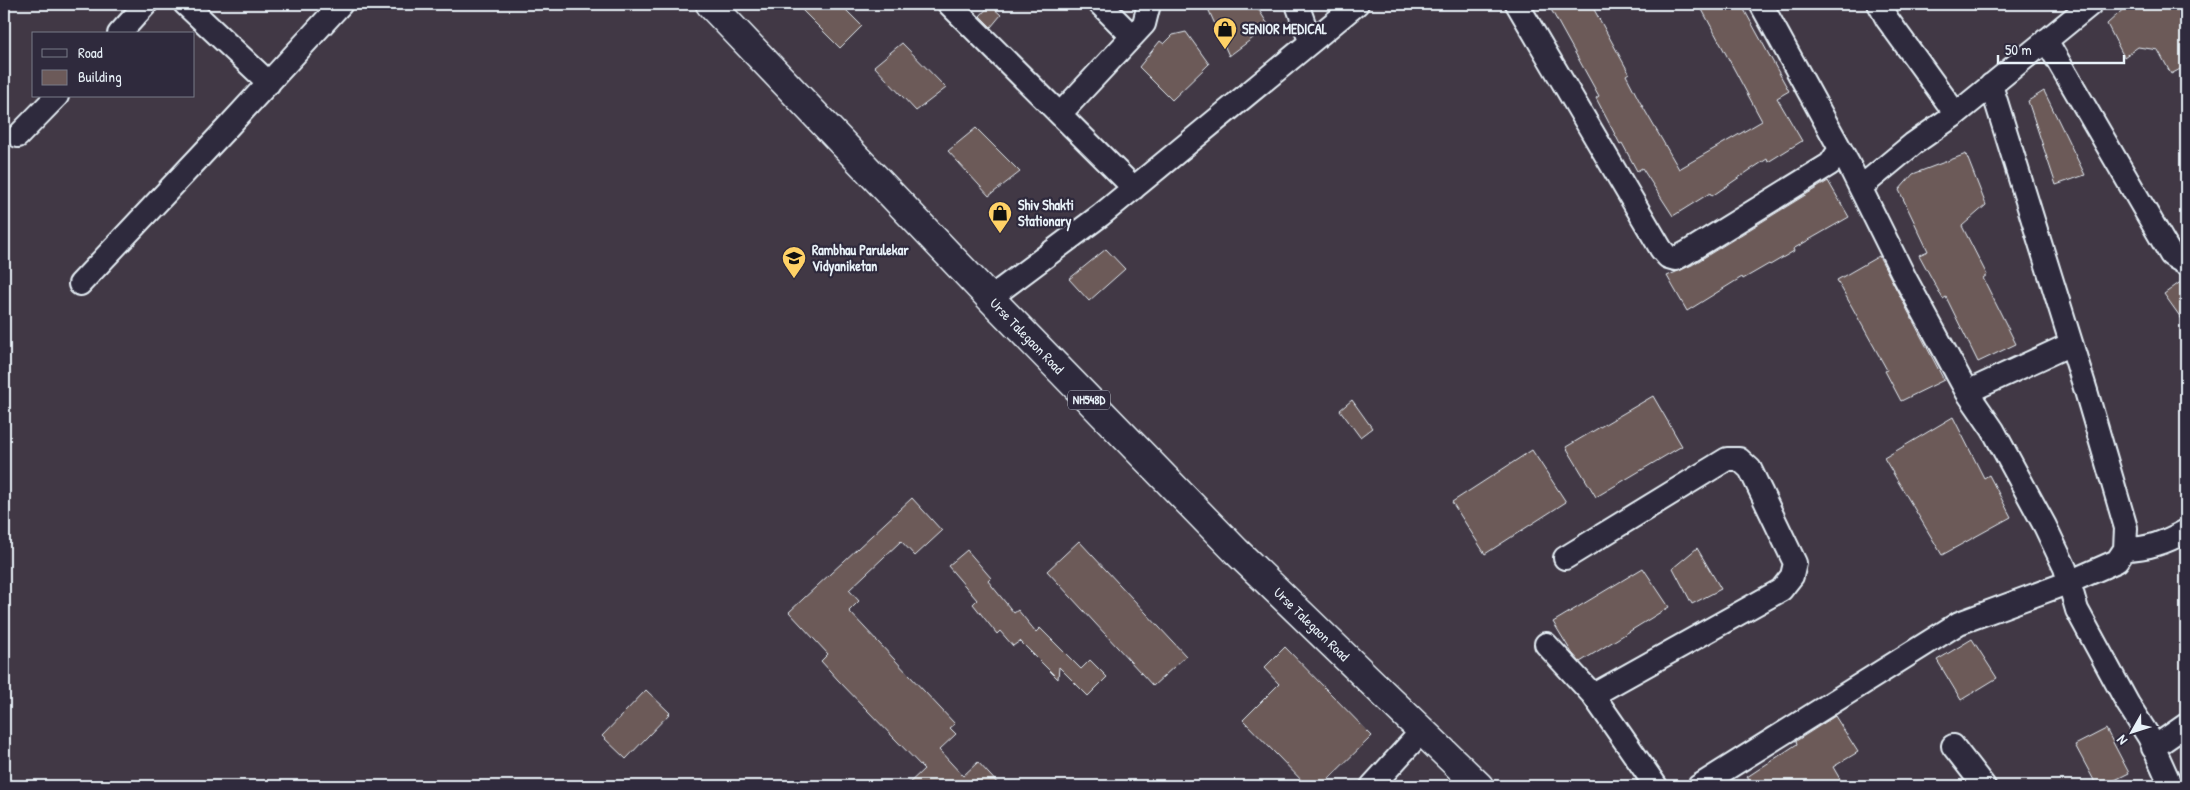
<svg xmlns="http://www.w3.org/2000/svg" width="2190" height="790" font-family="'Patrick Hand',sans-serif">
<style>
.building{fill:#6c5a59;stroke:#e8f1f8}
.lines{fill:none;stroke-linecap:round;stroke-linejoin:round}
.minor-casing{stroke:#e8f1f8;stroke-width:26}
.highway-casing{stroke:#e8f1f8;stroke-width:31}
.minor{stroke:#2f2a3d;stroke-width:22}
.highway{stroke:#2f2a3d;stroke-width:28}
.labels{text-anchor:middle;stroke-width:4.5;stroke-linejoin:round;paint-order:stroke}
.shield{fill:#2f2a3d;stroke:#b0b5c0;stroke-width:1}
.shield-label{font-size:12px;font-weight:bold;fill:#e8f1f8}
.poi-label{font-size:14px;font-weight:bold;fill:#e8f1f8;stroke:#2f2a3d;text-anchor:start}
.street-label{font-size:14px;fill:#e8f1f8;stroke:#2f2a3d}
</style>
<rect width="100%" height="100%" fill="#413845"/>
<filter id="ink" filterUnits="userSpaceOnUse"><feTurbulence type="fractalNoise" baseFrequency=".02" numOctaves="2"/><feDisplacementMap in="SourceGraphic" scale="10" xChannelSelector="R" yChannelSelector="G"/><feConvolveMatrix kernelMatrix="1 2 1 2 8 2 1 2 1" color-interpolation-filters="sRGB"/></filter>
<g filter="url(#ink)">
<path class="building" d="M796,4h44l22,22 -22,22z
M1206,4h49l14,22 -40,30z
M1548,4h43l38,69 -3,2 14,27 39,67 83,-48 -63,-117h42l48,87 -12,7 25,43 -34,21 -1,-3 -17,11 -38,26 -2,-3 -37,23 -31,-48 -5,3 -15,-28 -2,1 -24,-46 3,-2z
M2129,4h50l7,12v50l-15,8 -13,-24 -20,-3 -14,10 -17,-33z
M990,5l11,10 -10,12 -11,-11z
M1186,32l23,32 -37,36 -33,-33 21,-26 4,3 9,-9z
M902,43l44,45 -30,23 -42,-45z
M2044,91l41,84 -29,10 -28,-84z
M976,128l44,44 -31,24 -41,-45z
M1966,154l20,51 -24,21 25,49 -4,3 33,66 -38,18 -32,-65 -3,2 -24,-44 9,-4 -29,-61 14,-16z
M1828,181l21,36 -56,32 1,2 -24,14 -1,-1 -26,15 -1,-2 -55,34 -20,-35 25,-11z
M1106,249l19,20 -36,32 -20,-22z
M1879,256l65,124 -43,21 -16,-30 2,-1 -50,-90z
M2186,278v47l-22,-31z
M1653,396l29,50 -86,51 -30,-50z
M1352,400l20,28 -12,9 -20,-27z
M1953,417l31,61 5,-3 22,42 -69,38 -58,-97z
M1532,450l34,52 -81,52 -33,-52z
M912,498l30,33 -27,25 -14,-15 -52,49 10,11 -10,10 106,113 -5,4 6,6 -17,16 24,26 15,-14 22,24h-94l18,-17 -86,-89 -17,-19 7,-7 -39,-42z
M1079,541l107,115 -33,30 -106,-115z
M1697,548l24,41 -29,15 -19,-36z
M967,550l24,28 -3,3 26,32 4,-3 18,22 4,-4 41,41 9,-9 17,17 -19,19 -29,-29 -1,12 -38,-38 -7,5 -13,-15 -3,3 -24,-30 4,-4 -29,-34z
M1643,568l26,39 -89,55 -8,-9 -19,-31z
M1972,639l25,39 -36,22 -24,-40z
M1285,647l87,89 -51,50h-14l-64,-66 36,-36 -15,-16z
M646,690l24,23 -44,46 -24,-23z
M1835,716l23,36 -25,15 11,19h-91l-6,-9 50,-33 -1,-3z
M2106,729l23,44 -26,13h-6l-22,-41z"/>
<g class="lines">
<g class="minor-casing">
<path id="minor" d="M185,4l84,79
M949,4l185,184
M1100,4l32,32
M1297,4l13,37
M1517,4l144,245 7,8 7,2 11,-6 144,-89 10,-15
M1761,4l87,159 57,115 62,114 26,38 52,96 20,42 12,42 51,94 21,33 22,49
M1879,4l8,15 69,95
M119,34l27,-30
M2046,40l125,215 15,9
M1060,114l84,-90 5,-20
M18,136l39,-40
M1861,187l52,-43 43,-30 135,-110
M80,284l146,-155 115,-125
M990,298l111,-83 256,-211
M1967,392l104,-48
M2125,549c23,0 41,-7 61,-18
M1565,558l162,-99h12l11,10 45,94 -3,13 -11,14 -188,105
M1546,644l47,51 63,91
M1953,746l31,40
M2153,748l33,-23
M1372,786l50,-55
M1699,786l260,-163 108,-40 50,-22 8,-12 1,-21 -40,-137 -95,-306"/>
</g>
<g class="highway-casing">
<g id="highway">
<path id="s1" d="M710,4l280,294 246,253 243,235"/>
</g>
</g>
<use href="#minor" class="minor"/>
<use href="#highway" class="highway"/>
</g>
</g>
<defs>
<g id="shop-pin" transform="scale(1.25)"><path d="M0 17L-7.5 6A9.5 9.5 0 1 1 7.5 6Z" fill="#ffd166" stroke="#2f2a3d"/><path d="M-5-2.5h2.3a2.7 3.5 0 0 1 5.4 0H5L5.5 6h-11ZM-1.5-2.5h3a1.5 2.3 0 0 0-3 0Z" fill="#111"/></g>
<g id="school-pin" transform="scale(1.25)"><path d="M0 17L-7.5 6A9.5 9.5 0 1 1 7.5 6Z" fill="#ffd166" stroke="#2f2a3d"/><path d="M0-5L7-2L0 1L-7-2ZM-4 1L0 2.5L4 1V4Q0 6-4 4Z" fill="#111"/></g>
</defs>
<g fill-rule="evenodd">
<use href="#shop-pin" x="1225" y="29"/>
<use href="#shop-pin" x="1000" y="213"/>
<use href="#school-pin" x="794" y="258"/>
</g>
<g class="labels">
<rect class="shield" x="1068" y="390.5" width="42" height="19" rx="4"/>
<g class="shield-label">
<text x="1089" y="404">NH548D</text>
</g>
<g class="poi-label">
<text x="1242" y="34">SENIOR MEDICAL</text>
<text x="1018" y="210">Shiv Shakti<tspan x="1018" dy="16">Stationary</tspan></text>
<text x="812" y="255">Rambhau Parulekar<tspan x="812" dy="16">Vidyaniketan</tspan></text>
</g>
<g class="street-label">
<text dy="5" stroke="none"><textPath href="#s1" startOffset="459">Urse Talegaon Road</textPath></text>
<text dy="5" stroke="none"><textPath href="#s1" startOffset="864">Urse Talegaon Road</textPath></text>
</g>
</g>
<rect width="2190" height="790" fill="none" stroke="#2f2a3d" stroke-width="20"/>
<rect x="10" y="10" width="2170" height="770" fill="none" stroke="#e8f1f8" stroke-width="2" filter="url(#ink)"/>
<rect x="32" y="32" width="162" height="65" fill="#2f2a3d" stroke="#797a88"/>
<rect x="42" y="49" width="25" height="8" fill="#2f2a3d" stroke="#797a88"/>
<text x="78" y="58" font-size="15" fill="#e8f1f8">Road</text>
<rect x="42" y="70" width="25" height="15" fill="#6c5a59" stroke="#797a88"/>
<text x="78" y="82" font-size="15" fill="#e8f1f8">Building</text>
<g transform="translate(2132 732) rotate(231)" stroke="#2f2a3d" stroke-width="4" paint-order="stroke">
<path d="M0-4L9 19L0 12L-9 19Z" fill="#e8f1f8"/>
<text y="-8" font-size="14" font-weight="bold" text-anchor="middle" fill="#e8f1f8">N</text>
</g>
<path d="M1998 55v8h126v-8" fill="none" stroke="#e8f1f8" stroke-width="2.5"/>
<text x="2005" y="55" font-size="15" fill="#e8f1f8" stroke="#2f2a3d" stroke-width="4" paint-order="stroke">50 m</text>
</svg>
